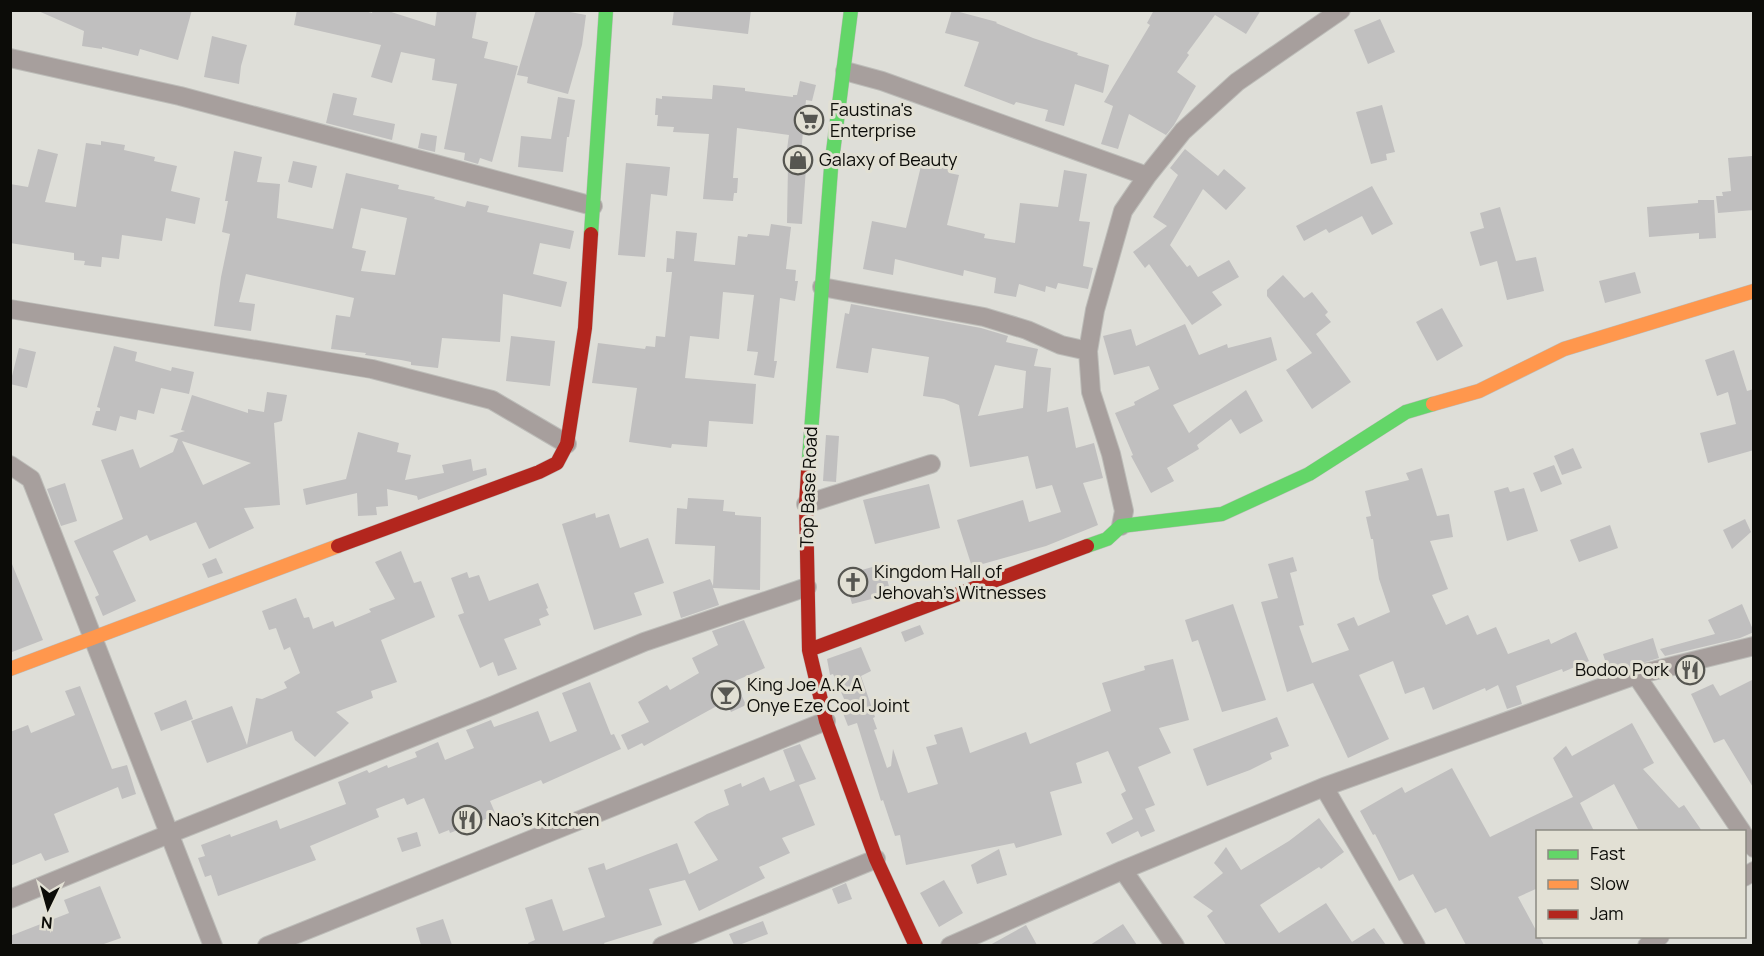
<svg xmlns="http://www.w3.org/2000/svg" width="1764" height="956" font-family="Manrope,sans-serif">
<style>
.building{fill:#c0bfbf;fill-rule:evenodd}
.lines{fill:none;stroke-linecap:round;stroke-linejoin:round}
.street-casing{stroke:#bcbcb8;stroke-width:20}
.fast-casing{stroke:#bcbcb8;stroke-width:15}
.slow-casing{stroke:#bcbcb8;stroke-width:15}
.jam-casing{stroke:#bcbcb8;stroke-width:15}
.street{stroke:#a79f9d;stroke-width:18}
.fast{stroke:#63d668;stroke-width:14}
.slow{stroke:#ff974d;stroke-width:14}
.jam{stroke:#b3261e;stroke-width:14}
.labels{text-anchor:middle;stroke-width:6;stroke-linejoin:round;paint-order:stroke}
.poi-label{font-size:18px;fill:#0c0c08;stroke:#e2e0d4;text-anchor:start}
.street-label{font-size:18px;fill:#0c0c08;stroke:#e2e0d4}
</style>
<rect width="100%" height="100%" fill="#deded8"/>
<path class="building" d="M36,10h156l-14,50 -38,-11 -2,7 -36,-9v2l-20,-3 2,-15z
M297,10h64l11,3 1,-3h12l50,16 2,-16h40l-5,28 16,4 -4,16 34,8 -26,96 -12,-4 -2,6 -14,-4 1,-7 -21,-4 13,-65 -25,-4 3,-21 -34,-7 -9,31 -21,-6 10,-32 -87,-20z
M536,10h24l26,5 -4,30 -14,49 -41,-11 1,-6 -11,-2z
M674,10h77l-3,24 -76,-9z
M952,10l45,12 -1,1 37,15 45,15 -1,2 32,10 -6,28 -28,-9 -11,42 -19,-5 3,-11 -32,-8 -2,3 -50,-19 15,-44 -34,-9z
M1154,10h107l-15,24 -31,-19 -28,38 2,2 -12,17 19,14 -22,39 -8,10 -37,-21 -11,35 -17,-5 12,-38 -9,-4 46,-77 -3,-2z
M1380,19l15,33 -27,12 -14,-34z
M212,36l35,9 -6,21 -2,18 -35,-7z
M800,81l16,4 -4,16 -6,-1 -5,53 6,1 -5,70 -15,-1 1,-59 -3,-1 4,-28 -52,-7 -4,50h5l-1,15h-3l-1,8 -30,-2 6,-65 -36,-2 1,-5 -17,-1 1,-11h-3l1,-17 6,1v-3l50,3 1,-14 32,3v3l48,6v-2h4z
M333,93l24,5 -4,17 42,9 -3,16 -66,-17z
M558,97l17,3 -6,37h-2l-4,35 -45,-5 3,-31 30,3z
M1382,105l13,47 -9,2 1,6 -16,4 -15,-52z
M421,133l16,3 -2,16 -17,-4z
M101,141l24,4 -1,5 31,7 -1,4 23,5 -6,25 29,7 -5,26 -29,-6 -4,23 -40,-6 -3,24 -17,-2 -1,10 -17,-2 1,-4 -11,-1v-7l-64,-10v-59l18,3 10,-38 20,5 -13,48 31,5 10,-64 15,2z
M1185,149l33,27 6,-7 22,19 -20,22 -23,-21 -33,56 17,22 3,-2 8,12 31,-17 10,17 -27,15 10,13 -30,20 -43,-61 -4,4 -12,-16 34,-26 -14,-9 25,-42 -8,-7z
M234,151l28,6 -5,25 23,2 -3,34 56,11 13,-56 53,12 -1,4 37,8 -1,2 31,8 2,-6 22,5 -2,6 87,19 -4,18 -30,-6 -7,31 34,8 -6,25 -58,-13 -3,48 -58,-4 -4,30 -27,-3v-3l-10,-2 -36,-5 1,-2 -35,-4 5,-34 14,2 4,-19 -108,-24 -7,28 16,2 -4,27 -37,-5 7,-49 9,-43 -8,-2 6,-31h-3zM361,208l46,10 -12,57 -34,-4 5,-20 -14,-3z
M1752,156l2,54 -36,3 -2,-17h7l-1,-4 9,-1 -3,-33z
M932,160l19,5 -2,8 10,2 -12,50 38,9 -1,4 31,5 5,-40 38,4 6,-37 23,4 -8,47 11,1 -7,44 10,2 -5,21 -30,-6 -2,6 -10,-3 -1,6 -26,-8 -3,13 -22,-4 2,-15 -32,-8 -1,6 -68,-17 -2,16 -30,-6 9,-48 34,7 15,-62 10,2z
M293,161l24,5 -5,22 -24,-6z
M626,163l44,4 -3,29 -16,-2 -6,63 -27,-2z
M1372,186l21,38 -21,11 -10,-19 -33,17 -3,-4 -22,12 -8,-15z
M1698,200h16l2,38 -17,1v-6l-50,4 -2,-30 51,-4z
M1500,207l16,54 20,-4 8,34 -37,9 -10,-39 -17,5 -10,-34 14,-4 -4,-15z
M771,224l20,3 -5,42 10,1 -1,11h3l-3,20 -15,-3 -6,63h3l-3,17 -20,-3 4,-23 -11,-1 7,-56 -31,-3 -4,47 -29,-3 -5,42 71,6 -3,40 -44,-3 -2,26 -35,-3 -1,4 -42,-6 8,-54 -45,-5 6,-40 47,6 1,-3 9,1 1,-11 9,1 7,-65h-6l1,-14 7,1 2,-28 21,2 -3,28 41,4 3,-29 9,1 1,-3 21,2z
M1635,272l6,21 -36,10 -6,-22z
M1283,275l21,23 8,-6 16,20 -3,3 6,7 -15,12 35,48 -39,27 -26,-39 26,-17 -45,-57v-6z
M851,304l130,24 27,8 -2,6 32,7 -4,17 17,2 -4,44 21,-5 8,41 18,-5 9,35 -20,5 15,42 -52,21 -74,21 -15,-47 66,-20 6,22 32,-10 -9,-27 -16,4 -8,-33 -58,11 -11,-62 -15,-6 -21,-3 6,-39 -57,-9 -4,25 -32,-5 9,-55 4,1zM995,365l31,6 -3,37 -45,8z
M1442,308l21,38 -26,15 -21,-39z
M1185,324l14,31 28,-11 1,4 43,-11 6,23 -104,45 16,28 57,-43 17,31 -23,13 -9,-15 -34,26 2,4 -32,19 7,13 -23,12 -20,-37 2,-1 -18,-42 20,-8 -1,-3 25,-13 -10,-23 -35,9 -11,-39 28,-7 5,17z
M511,336l44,5 -5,45 -44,-5z
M114,346l23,6 -2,9 36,10 1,-4 22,5 -5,22 -28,-6 -7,26 -16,-4 -2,10 -16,-4 -4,15 -24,-6 4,-14h4v-3l-3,-1z
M19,348l17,4 -9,36 -17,-4z
M1734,350l13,41 7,-2v61l-46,13 -8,-30 36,-9 -8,-32 -11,4 -12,-36z
M267,392l20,3 -5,26 -8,2 6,82 -36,3 10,20 -45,21 -13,-27 -46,19 -3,-6 -34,16 23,50 -33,15 -8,-19 4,-2 -25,-54 49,-22 -22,-59 32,-11 7,19 33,-16 5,-13 -9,-3 16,-5 -4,-1 11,-35 56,18v-4l16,3zM182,441l69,22 -48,22z
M358,432l41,11 -2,9 14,3 -6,25 39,-7 -2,-8 29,-6 2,12 13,-3 1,7 -69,25 -1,-4 -30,-7 1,17 -12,1 1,8 -19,1 -1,-23 -51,12 -3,-16 43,-10z
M826,435l13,1 -3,46 -13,-1z
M1573,448l9,20 -20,7 -8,-19z
M1554,465l8,19 -21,8 -8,-19z
M1422,468l15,48 12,-2 4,23 -23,4 18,48 -16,6 14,30 22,-10 9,20 19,-8 12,27 41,-15 2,5 25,-12 13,29 -26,11 -1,-3 -46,17 6,18 -15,5 -9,-24 -12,6 -1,-3 -52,22 -9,-23 -19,7 -12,-33 -34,14 30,64 -41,19 -35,-75 -26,9 -26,-90 17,-4 -10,-34 25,-7 4,14 -7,2 14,52 -5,1 13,37 37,-13 -12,-26 17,-7 4,9 32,-14 -11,-33 -6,-40h-2l-5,-22 5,-1 -6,-25 44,-11 -3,-7z
M65,483l12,38 -16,5 -14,-37z
M929,484l11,44 -65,16 -12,-44z
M1508,487l2,5 14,-4 14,43 -31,10 -13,-50z
M688,498l36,2 -1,11 12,1v3l26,2 -1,73 -47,-2 6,17 -38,13 -8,-26 37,-13 3,7 2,-40 -40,-2 2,-36 10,1z
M595,513l1,5 13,-4 11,34 28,-10 16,45 -30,10 8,22 -48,15 -32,-106z
M1745,519l6,13 -19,17 -9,-19z
M1610,525l8,23 -39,14 -9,-22z
M401,551l13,32 7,-2 14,36 -54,23 16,42 -26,9 2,7 -37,14 13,11 -34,34 -20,-17 -3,-9 -85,32 -16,-42 41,-15 15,39 9,-47 6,1 25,-11 -3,-6 16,-9 -10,-26 -6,3 -8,-22 -7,2 -7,-19 34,-13 8,20 5,-1 4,12 20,-8 2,6 36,-15 -2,-3 26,-10 -20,-37z
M216,558l7,15 -15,5 -6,-14z
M12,564l31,76 -31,12 -2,-3z
M883,564l8,30 -39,10 -8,-29z
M467,572l2,6 10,-3 10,26 49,-18 10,25 -2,1 3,6 -10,4 2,6 -37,14 13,30 -19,7 -5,-14 -13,6 -22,-53 6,-2 -13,-35z
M1233,604l33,96 -44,12 -24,-72 -6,2 -7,-22z
M1742,604l12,28 -14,6 -75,18 -5,-7 55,-15 -7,-14z
M744,620l21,48 -30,13 11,24 -15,7 -5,-11 -82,45 -2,-3 -14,7 -7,-15 28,-13 -11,-20 29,-17 3,5 29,-17 -7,-15 26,-13 -6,-14z
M920,625l4,9 -19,8 -4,-10z
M1653,638l6,20 -50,15 -6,-19z
M861,647l10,24 -10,5 14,41 -2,1 4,11 -3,1 13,38 4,-2 2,-17 15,44 30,-9 -12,-37 11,-3 -3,-9 28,-8 8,26 56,-21 4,12 81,-33 -9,-28 43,-13 -1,-4 29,-7 16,61 -30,8 12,25 -33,14 17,38 -10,4 10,22 -14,6 -3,-6 -26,13 -6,-11 27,-14 -12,-25 5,-3 -18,-40 -32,12 6,20 -32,9 12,43 -46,13 -2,-5 -108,22 -6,-30 -5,1 -12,-36 -2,1 -24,-78 -9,3 -9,-23 6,-2 -12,-27 -3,1 -3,-16z
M1754,679v110l-30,-50 -10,4 -23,-49 22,-10 7,12z
M590,682l21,53 3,-1 7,15 -78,35 -2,-4 -51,21 6,14 -46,18 -1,-3 -10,4 -15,-36 -17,7 -3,-7 -28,11 3,8 -69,29 6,14 -98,36 -7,-21 -6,2 -7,-19 7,-2 -4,-11 29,-11 1,3 46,-17 3,9 66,-25 -8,-22 29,-12 2,3 18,-8 1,3 29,-11 -2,-5 23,-10 7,18 29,-12 -8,-18 25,-10 3,7 44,-16 12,31 27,-11 -15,-38z
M80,686l32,83 15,-4 9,29 -14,5 -4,-12 -64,27 15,38 -24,9 -4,-8 -31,13v-134l18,-7 3,8 44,-18 -10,-24z
M186,700l7,19 -32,12 -7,-18z
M1277,717l12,29 -19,7 2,6 -22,11 -43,16 -14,-37z
M1632,723l22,40 -11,6 36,39 5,-3 18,26h-63l-25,-47 -34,19 14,28h-56v57l-20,9 26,48h-78l-20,-37 -11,5 -22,-39 -14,7 -24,-47 -2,1 -13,-24 42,-24 3,6 47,-25 38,69 83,-40 -20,-39 13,-12 6,10z
M800,744l16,35 -17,6 16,40 -33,13 8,15 -31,14 6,11 -66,33 -14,-31 -36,9 13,36 -58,18 1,2h-76l-1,-2 7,-3 -10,-32 27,-9 11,32 42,-14 -17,-49 16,-5 2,7 71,-27 12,31 29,-14 -24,-38 13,-8 22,-9 -5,-15 17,-7 1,4 22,-10 6,14 25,-10 -12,-31z
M1319,818l25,34 -23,17 -2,-2 -59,38 19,28 47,-30 26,39 22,-14 12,17h-160l-19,-29 6,-5 -20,-14 30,-24 -9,-10 12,-16 15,23 48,-29z
M417,832l4,14 -19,6 -5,-14z
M999,849l8,26 -30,9 -6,-19z
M944,880l19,33 -24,14 -19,-34z
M846,883l6,16 -14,5 -6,-15z
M100,886l21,52 -20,7h-91v-9l59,-23 -5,-13z
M443,919l9,26h-31l-5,-17z
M763,921l5,13 -29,11h-5l-5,-11z
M1123,924l14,21h-47z
M1026,925l11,20h-47z"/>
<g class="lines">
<g class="street-casing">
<path id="street" d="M10,58l170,38 413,110
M845,71l37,10 265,95
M822,287l162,30 43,13 34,15 27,6
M10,309l362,60 120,31 75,44
M10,465l21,14 182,467
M806,504l125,-40
M1121,526l3,-15 -13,-57 -20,-62 -3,-41 7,-41 28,-99 24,-35 36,-45 54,-49 104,-72
M1636,675l106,157
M1324,787l92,159
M1744,835l10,13
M1123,870l52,76
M1744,877l10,-6
M10,899l159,-65 325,-129 150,-63 163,-55
M267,946l559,-225
M662,946l214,-87
M950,946l173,-76 201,-83 312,-112 118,-29
M1647,946l13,-10"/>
</g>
<g class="fast-casing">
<path id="fast" d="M591,234l15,-224
M808,472l23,-304 20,-158
M1087,546l20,-7 14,-13 101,-12 87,-40 97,-62 27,-8"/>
</g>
<g class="slow-casing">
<path id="slow" d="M1433,404l46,-13 85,-42 190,-58
M10,669l328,-123"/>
</g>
<g class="jam-casing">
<path id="jam" d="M808,472l-2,32 3,146 17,71 50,138 40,87
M338,546l201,-74 18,-9 10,-19 18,-116 6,-94
M809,650l278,-104"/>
</g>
<use href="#street" class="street"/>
<use href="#fast" class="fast"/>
<use href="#slow" class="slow"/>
<use href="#jam" class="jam"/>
</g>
<defs>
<g id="supermarket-ring" transform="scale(1.5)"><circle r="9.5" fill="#e2e0d4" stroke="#565651" stroke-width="1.5"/><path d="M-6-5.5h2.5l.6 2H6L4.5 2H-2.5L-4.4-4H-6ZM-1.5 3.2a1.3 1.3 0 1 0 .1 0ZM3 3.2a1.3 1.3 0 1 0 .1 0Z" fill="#565651"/></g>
<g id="shop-ring" transform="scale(1.5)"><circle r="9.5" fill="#e2e0d4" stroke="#565651" stroke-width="1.5"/><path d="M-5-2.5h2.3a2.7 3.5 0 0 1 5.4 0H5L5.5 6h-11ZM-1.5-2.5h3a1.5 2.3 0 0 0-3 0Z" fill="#565651"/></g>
<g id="church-ring" transform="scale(1.5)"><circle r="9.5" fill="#e2e0d4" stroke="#565651" stroke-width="1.5"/><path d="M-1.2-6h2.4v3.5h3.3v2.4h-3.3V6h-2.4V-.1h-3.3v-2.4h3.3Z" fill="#565651"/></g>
<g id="restaurant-ring" transform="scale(1.5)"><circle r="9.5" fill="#e2e0d4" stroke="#565651" stroke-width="1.5"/><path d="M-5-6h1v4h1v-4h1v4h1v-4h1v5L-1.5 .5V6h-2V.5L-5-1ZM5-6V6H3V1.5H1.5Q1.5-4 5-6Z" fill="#565651"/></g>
<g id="bar-ring" transform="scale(1.5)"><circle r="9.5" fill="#e2e0d4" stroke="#565651" stroke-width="1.5"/><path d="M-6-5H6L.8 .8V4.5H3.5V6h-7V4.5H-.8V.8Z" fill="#565651"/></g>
</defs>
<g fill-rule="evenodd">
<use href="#supermarket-ring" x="809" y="120"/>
<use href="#shop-ring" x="798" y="160"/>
<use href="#church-ring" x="853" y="582"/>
<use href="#restaurant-ring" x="1690" y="670"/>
<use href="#bar-ring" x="726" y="695"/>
<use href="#restaurant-ring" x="467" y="820"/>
</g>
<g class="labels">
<g class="poi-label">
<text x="830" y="116">Faustina's<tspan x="830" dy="21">Enterprise</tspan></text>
<text x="819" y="166">Galaxy of Beauty</text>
<text x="874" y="578">Kingdom Hall of<tspan x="874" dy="21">Jehovah's Witnesses</tspan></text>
<text x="1669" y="676" text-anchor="end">Bodoo Pork</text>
<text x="747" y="691">King Joe A.K.A<tspan x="747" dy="21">Onye Eze Cool Joint</tspan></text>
<text x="488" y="826">Nao's Kitchen</text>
</g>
<g class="street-label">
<text transform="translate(809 487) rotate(-88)" y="6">Top Base Road</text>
</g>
</g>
<rect width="1764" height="956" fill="none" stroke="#0c0c08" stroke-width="24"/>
<rect x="1536" y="830" width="210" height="108" fill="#e2e0d4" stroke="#8c8b82" stroke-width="1.5"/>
<rect x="1548" y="850" width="30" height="9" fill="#63d668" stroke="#8c8b82" stroke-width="1.5"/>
<text x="1590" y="860" font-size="18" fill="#0c0c08">Fast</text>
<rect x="1548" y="880" width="30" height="9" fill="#ff974d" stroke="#8c8b82" stroke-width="1.5"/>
<text x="1590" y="890" font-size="18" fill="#0c0c08">Slow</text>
<rect x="1548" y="910" width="30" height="9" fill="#b3261e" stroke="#8c8b82" stroke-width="1.5"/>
<text x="1590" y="920" font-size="18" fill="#0c0c08">Jam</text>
<g transform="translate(48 908) rotate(185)" stroke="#e2e0d4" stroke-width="4.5" paint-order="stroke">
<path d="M0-4.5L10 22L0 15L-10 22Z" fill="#0c0c08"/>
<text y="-9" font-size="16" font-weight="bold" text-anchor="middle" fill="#0c0c08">N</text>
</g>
</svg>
